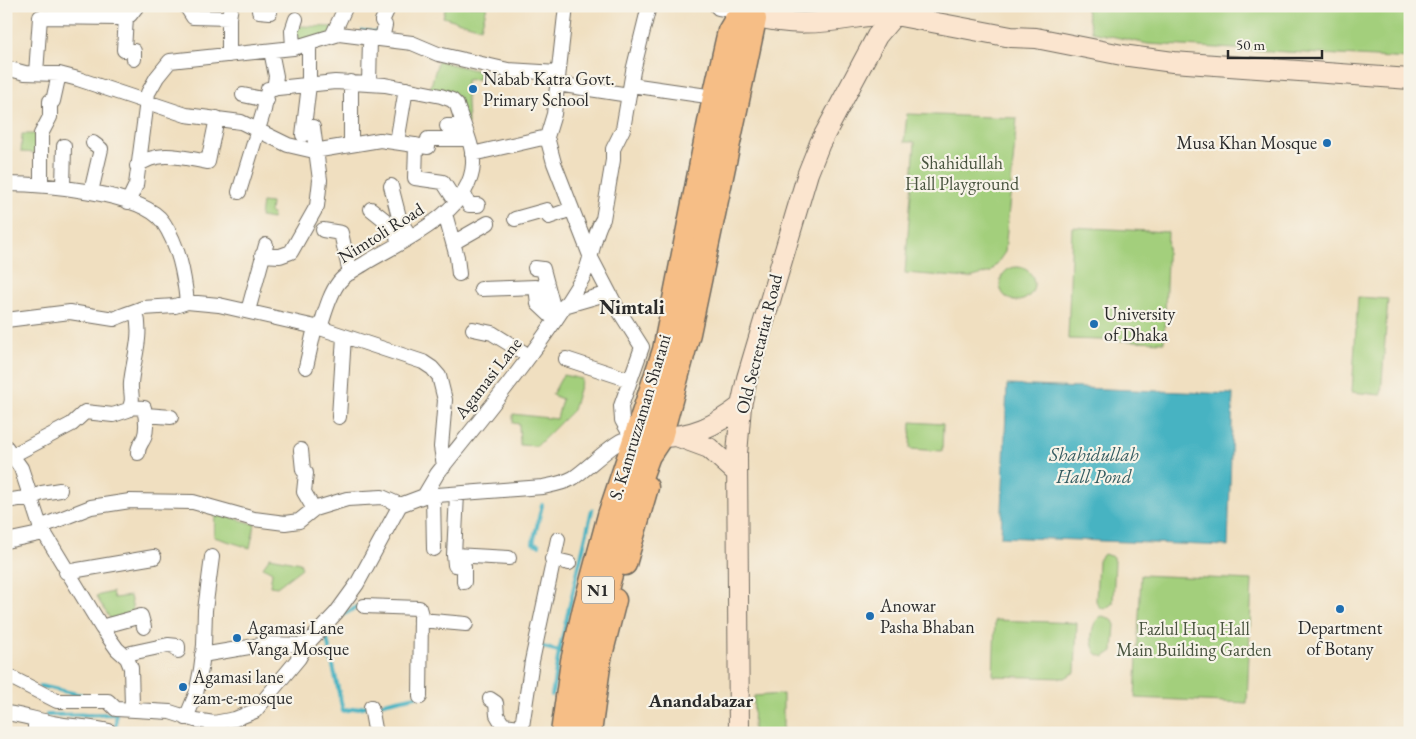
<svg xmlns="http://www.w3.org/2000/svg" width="1416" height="739" font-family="'EB Garamond',serif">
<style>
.green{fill:#a3cf7c;stroke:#677d54}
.water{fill:#46b3c2;stroke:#386f76}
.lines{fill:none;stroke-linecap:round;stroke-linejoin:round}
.stream{stroke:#46b3c2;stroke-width:4}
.minor-casing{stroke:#706a5f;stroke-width:16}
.tertiary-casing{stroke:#706a5f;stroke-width:20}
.secondary-casing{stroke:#706a5f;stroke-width:22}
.primary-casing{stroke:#706a5f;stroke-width:25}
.motorway-casing{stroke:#706a5f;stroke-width:29}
.minor{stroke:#fff;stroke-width:14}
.tertiary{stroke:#fff;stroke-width:18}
.secondary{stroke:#fbe5cf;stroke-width:20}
.primary{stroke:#f6be86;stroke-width:22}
.motorway{stroke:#f6be86;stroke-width:26}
.poi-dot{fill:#1f6fb2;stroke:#f7f3e8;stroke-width:2}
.labels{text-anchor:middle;stroke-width:4.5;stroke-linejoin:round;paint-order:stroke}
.shield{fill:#f7f3e8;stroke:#686764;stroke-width:1}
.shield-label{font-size:16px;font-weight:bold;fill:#2b2b2b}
.poi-label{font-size:18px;fill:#2b2b2b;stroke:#f7f3e8;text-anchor:start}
.park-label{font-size:18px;fill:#49543f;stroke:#f7f3e8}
.street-label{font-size:18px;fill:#2b2b2b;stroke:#f7f3e8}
.water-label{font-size:19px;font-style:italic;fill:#345b60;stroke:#f7f3e8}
.neighbourhood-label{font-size:19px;font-weight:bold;fill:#2b2b2b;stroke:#f7f3e8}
.quarter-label{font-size:20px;font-weight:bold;fill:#2b2b2b;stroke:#f7f3e8}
</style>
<rect width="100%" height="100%" fill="#f7f3e8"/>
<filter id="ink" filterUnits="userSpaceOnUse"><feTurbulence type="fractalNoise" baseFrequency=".02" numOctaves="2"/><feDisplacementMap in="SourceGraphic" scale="10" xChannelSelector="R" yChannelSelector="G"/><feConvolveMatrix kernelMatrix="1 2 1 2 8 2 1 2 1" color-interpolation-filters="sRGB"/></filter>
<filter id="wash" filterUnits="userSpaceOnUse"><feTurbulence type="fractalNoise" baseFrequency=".0096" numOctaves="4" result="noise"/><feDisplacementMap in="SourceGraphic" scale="20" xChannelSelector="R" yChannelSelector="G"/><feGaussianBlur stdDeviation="1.12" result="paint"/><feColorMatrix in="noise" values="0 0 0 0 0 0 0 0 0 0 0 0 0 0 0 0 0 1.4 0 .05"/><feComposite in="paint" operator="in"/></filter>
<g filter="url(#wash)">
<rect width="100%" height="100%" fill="#f0dfc0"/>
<path class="green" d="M446,6h41l-6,22 -38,-11z
M1085,6h325v53l-262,-15 -56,-12z
M301,26l32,1 -3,7 -35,11v-15z
M438,61l41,10v8l-13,1 2,44 -38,-35z
M907,114l110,4 -12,134 -14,20 -22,6 -64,-5 10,-131h-11z
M22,134h17l-1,19 -17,-1z
M262,202l9,1 -1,10 3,1 -1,5 -12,-2z
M1072,227l96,5 -4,110 -96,-3z
M1000 284a17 17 0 1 1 34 0a17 17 0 1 1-34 0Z
M1358,297l30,2 -7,96 -29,-3z
M563,375l19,4 -9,31 -36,36 -17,-1 -1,-21 -6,-1v-9l44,5 5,-20 -10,-4z
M911,422l32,2 -1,27 -32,-2z
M215,513l40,11 -5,24 -36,-11z
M1104,554l9,3 2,4 -2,42 -8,6 -5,-1 -4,-7 2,-40z
M270,557l30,6 2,5 -25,19 -7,-1 2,-14 -9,-5z
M1141,575l111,5 -5,123 -112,-5z
M112,592l2,6 16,-2 4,19 -23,5 -15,-24z
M1102,616l10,3 3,6 -2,26 -9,6 -7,-3c-8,-9 -7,-33 5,-38z
M995,620l82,3 -2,49 -10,6 -72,-2z
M783,694v39h-30l1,-37z"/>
<path class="water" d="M1007,385l226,9 -5,152 -227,-9z"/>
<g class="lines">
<path class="stream" d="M61,15l2,-9
M363,31l18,2
M539,545l-6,-2 9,-38
M341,616l16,-9h4
M325,630l18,81 24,-5
M539,646l20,5 -7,44
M559,651l33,-141
M40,686l42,9
M374,705l42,-9
M47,715l68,-1
M116,733v-20"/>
</g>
</g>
<g filter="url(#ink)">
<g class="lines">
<g class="minor-casing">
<path id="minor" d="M186,6l7,11 36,1 2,-12
M259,6v5l11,1
M566,6l-12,108 -7,23 7,26 37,95 25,48 26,41 -21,59 1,14 9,16
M126,17l-2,33 10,1v8
M333,34l13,-28
M382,39l3,-14 -3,-4 7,-15
M293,48l-1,-17 4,-12
M271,51l5,25 -2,13
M229,55v-37
M6,68l19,5 34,1 19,5 108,36 55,7 47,23 26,6 66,-11 48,7v-8h39
M36,73l4,-56 79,1 11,-3 7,-9
M351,82v61
M369,84l1,-46
M557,84l72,11
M631,85l83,12
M243,95l24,5
M447,126l16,-1
M303,135l6,-50v-41
M397,142l9,-53
M416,145l-1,33 28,4 13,20
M472,154l75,-17
M137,166c22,-17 46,-8 71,-4l9,-44
M6,184c35,0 136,8 157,38 16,24 21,52 24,80
M41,184v-50l9,-17v-16h3l6,-27
M391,186l9,35 10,15
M63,187l1,-41
M91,192l10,-43 -8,-6
M239,192l25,-82 4,-21 67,-7 50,3 56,11 11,4 5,5c5,18 17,41 16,59 -2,48 -71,77 -106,98 -9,6 -21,11 -28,20 -10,13 -14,31 -19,46
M463,192l6,13h9
M128,202l8,-17 12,-92 9,-16 13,-16 123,-13 46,-14 73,9 26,11 70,16 50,3
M371,209l20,16 9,18
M445,214l12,43 2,17
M515,219l32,-9 2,7 23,-8
M323,230l18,3 9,40
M453,243l35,-20
M262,255l18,1 11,-4 26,-46 3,-26 -7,-53h-9
M535,268l8,1 13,49
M481,289l55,-2 2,17 17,16
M564,306l45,-13
M248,311l18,-66
M6,320l64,-8 44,7c10,-5 19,-7 29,-11l32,-2 12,-4 32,3 101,23 103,34 9,6 7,8 6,24 -4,47 3,19
M473,329l19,4 37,23
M566,359l64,21
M306,367l9,-40
M130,407l14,1c2,9 3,22 0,30 -3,6 -6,8 -6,15
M146,415l25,2
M339,417l5,-81
M6,447l15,21 19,58 62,102 15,21 10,9 4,10 1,38 3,4 35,2 25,8 19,3 21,-4 20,-8 44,-53 7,-13
M301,450l2,20 3,3 -2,19 10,17
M13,455l59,-31 13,-12 28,3 15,-5c7,-9 2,-17 3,-27 2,-23 12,-47 5,-71
M457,494l-3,61 55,3
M433,495l1,54
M424,496l119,-9c10,-2 21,-4 30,-9 14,-8 48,-45 62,-41
M31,498l11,-5 18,-3
M6,501l25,-4
M40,527l51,-20 39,-6 63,1 61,17 31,4 14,-2 15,-12 33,-10 35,-2 18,8
M6,541l38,-8
M454,555l1,10 9,1v16
M552,559l17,4
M66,572l88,-15
M364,606l55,2 2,7 -1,82
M421,620l45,4
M102,628l6,-3 33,-9 3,11
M202,655l65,-11 39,1 30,-32 21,-29 43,-79 24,-9 13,-22c50,-63 103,-126 145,-195 11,-19 11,-46 21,-60l10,-59v-11l10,-20 10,-58 16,-65
M127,658l4,-5 37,-8 10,1v5
M6,679l6,-1 45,23h51l8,8 19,1
M490,699l6,4 1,12 6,10 18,2
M371,707l4,22
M6,713c16,2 31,7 47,10 19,4 37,3 56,8
M186,718l10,-24 5,-25 3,-24 1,-35 7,-53
M35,719v14
M521,733l11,-72 26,-122"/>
</g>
<g class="tertiary-casing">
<path id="tertiary" d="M719,6l19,3"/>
</g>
<g class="secondary-casing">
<path id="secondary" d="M756,16c31,10 65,7 97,2 14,-2 28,-4 42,-3l116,22 25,1 86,17 51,7 237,17
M659,437c33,0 56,-11 82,-31
M679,437l30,11 28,25
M739,733l-2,-279 4,-48 6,-28 61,-205 12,-30 57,-107 25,-30"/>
</g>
<g class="primary-casing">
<path id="primary" d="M625,564l22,-77
M562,733l10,-72 12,-53 25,-93 55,-165 50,-253 15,-66 10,-17
M590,733l10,-74 15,-59"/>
</g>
<g class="motorway-casing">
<path id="motorway" d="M575,733l19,-103 31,-115 22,-60 12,-18 28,-104 66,-314"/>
</g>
<use href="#minor" class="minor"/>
<use href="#tertiary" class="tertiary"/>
<use href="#secondary" class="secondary"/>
<use href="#primary" class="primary"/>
<use href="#motorway" class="motorway"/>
</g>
</g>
<g class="poi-dot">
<circle cx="473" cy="89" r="5"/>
<circle cx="1327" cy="143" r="5"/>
<circle cx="1094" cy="324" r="5"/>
<circle cx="1340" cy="609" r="5"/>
<circle cx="870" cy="616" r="5"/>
<circle cx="237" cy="638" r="5"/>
<circle cx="183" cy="687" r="5"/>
</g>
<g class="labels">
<rect class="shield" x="582" y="576.5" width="32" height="27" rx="4"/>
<g class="shield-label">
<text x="598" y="596">N1</text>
</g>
<g class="poi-label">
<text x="483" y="85">Nabab Katra Govt.<tspan x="483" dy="21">Primary School</tspan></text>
<text x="1317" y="149" text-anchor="end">Musa Khan Mosque</text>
<text x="1104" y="320">University<tspan x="1104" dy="21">of Dhaka</tspan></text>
<text x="880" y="612">Anowar<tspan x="880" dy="21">Pasha Bhaban</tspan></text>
<text x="247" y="634">Agamasi Lane<tspan x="247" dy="21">Vanga Mosque</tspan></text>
<text x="1340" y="634" text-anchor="middle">Department<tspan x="1340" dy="21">of Botany</tspan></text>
<text x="193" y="683">Agamasi lane<tspan x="193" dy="21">zam-e-mosque</tspan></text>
</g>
<g class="park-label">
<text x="962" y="169">Shahidullah<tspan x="962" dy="21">Hall Playground</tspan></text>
<text x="1194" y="635">Fazlul Huq Hall<tspan x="1194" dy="21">Main Building Garden</tspan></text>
</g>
<g class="street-label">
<text transform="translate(381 233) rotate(-32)" y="6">Nimtoli Road</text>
<text transform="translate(759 344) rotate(-76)" y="6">Old Secretariat Road</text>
<text transform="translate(488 378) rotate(-52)" y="6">Agamasi Lane</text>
<text transform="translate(640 417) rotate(-73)" y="6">S. Kamruzzaman Sharani</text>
</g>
<g class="water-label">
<text x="1094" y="461">Shahidullah<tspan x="1094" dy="22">Hall Pond</tspan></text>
</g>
<g class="neighbourhood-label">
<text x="701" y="707">Anandabazar</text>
</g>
<g class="quarter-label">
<text x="632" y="314">Nimtali</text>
</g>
</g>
<rect width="1416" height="739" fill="none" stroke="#f7f3e8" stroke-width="25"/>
<path d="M1228 50v8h94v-8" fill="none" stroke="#2b2b2b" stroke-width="2.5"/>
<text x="1236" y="50" font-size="15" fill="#2b2b2b" stroke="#f7f3e8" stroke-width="4" paint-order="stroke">50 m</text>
</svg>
